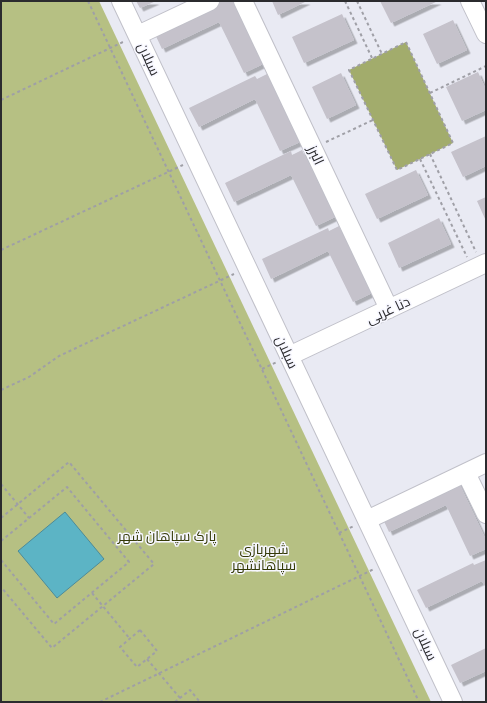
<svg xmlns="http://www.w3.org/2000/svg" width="487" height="703" font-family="'Fira Sans Condensed',Cairo,sans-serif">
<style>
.green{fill:#b6c083}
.forest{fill:#a2ac6c}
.water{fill:#5cb4c5;stroke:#4d8b98}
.building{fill:#c5c2cb;filter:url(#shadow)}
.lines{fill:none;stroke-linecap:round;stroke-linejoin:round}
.minor-casing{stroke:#c0c0c9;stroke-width:20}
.path{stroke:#9f9fa6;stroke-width:2;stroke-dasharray:3 3;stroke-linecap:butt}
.minor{stroke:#fff;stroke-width:18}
.labels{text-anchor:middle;stroke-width:3;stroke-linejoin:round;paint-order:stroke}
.street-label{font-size:14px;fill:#2b2b2e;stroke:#f7f7ff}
.park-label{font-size:14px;fill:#343a06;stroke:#f7f7ff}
</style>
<defs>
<filter id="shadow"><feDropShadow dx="3.5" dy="3.5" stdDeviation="0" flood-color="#0004"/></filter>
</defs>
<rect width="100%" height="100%" fill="#e9eaf3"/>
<path class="green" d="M1,1h98l332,701h-430z"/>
<path class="forest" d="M406,42l47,101 -56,27 -48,-100z"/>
<path class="water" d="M65,512l39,47 -47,39 -39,-47z"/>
<path class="building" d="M136,1h20l-16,7z
M213,1h20l30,63 -19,9 -25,-51 -57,27 -9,-19z
M272,1h35l-29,14z
M380,1h58l-47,22z
M342,14l12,26 -50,23 -12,-26z
M453,20l14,30 -30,14 -14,-30z
M478,72l8,18v20l-24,11 -16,-34z
M341,73l15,32 -29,14 -15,-32z
M267,74l33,68 -20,9 -25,-52 -56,28 -10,-19 66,-32 2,3z
M486,136v30l-23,11 -12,-25z
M302,150l33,67 -19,9 -25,-51 -57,27 -9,-19 66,-32 1,4z
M416,170l12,25 -51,24 -12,-25z
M486,197v24l-9,-20z
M439,218l12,26 -52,24 -11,-25z
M339,226l33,67 -19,9 -25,-51 -57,28 -9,-20 66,-31 1,3z
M457,479l29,61v9l-16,7 -24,-51 -57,27 -8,-17z
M486,560v28l-4,-7 -56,27 -9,-18 56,-27 1,2z
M486,648v23l-26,12 -9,-18z"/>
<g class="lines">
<g class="minor-casing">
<path id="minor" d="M121,1l332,701
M243,1l146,308
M470,1l16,33
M138,35l72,-34
M289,356l197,-93
M466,473l20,41
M367,520l119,-57"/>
</g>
<path class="path" d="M88,1l331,701
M345,1l27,57
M357,1l25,53
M406,42l47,101 -56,27 -48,-100z
M430,93l56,-27
M1,100l124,-59
M326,142l47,-22
M430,154l46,98
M420,159l47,98
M1,250l182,-85
M262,369l15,-7
M1,390l28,-13 30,-21 175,-82
M1,484l28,34
M1,518l68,-56 85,102 -102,84 -51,-61
M339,533l15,-7
M1,541l66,-54 62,75 -75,62 -53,-64
M92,593l38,46
M140,630l17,21 -20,16 -17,-20z
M147,659l33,39
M100,702l274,-133
M175,702l15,-12 10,12"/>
<use href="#minor" class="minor"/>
</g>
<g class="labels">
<g class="street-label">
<text transform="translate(149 59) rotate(65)" y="5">سبلان</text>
<text transform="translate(316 155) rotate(65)" y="5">البرز</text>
<text transform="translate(388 310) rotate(-25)" y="5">دنا غربی</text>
<text transform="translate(287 352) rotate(65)" y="5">سبلان</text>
<text transform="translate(426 644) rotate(65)" y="5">سبلان</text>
</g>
<g class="park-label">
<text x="167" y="541">پارک سپاهان شهر</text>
<text x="264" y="554">شهربازی<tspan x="264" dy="16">سپاهانشهر</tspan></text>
</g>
</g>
<rect width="487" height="703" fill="none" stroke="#2b2b2e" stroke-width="4"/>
</svg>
